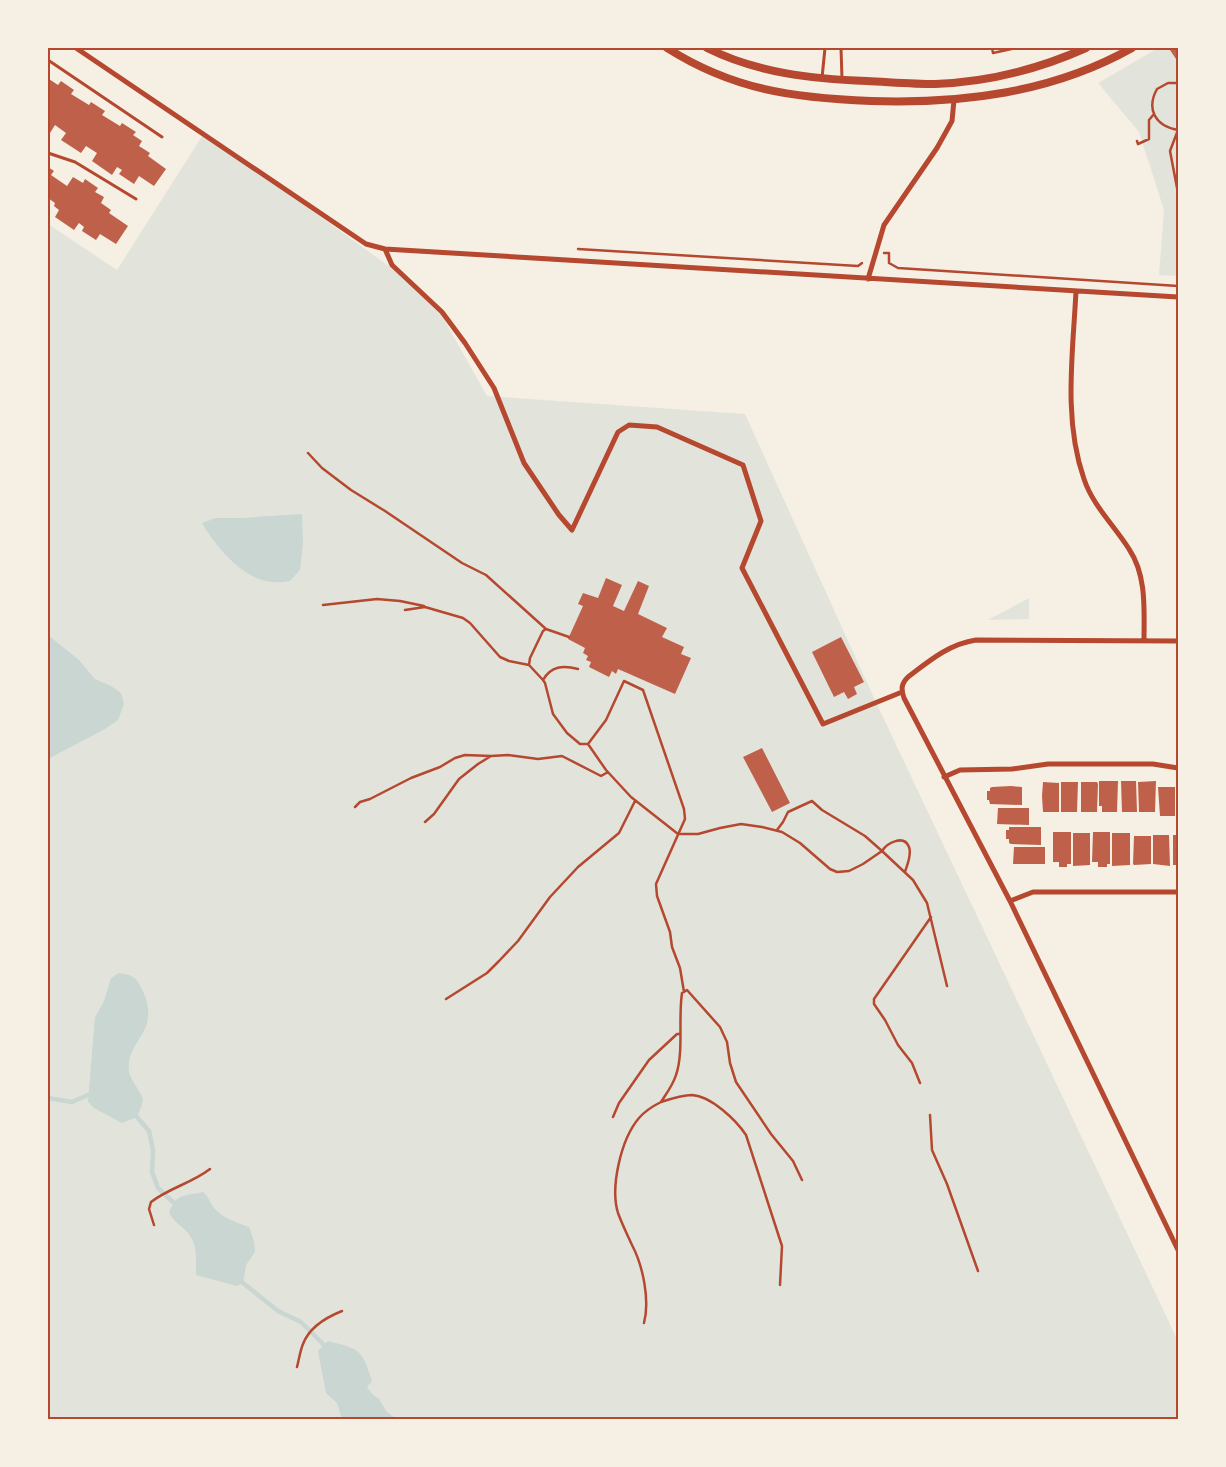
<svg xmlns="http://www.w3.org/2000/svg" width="1226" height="1467" font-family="Poppins,sans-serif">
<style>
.green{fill:#e2e4dc}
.water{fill:#c9d6d2}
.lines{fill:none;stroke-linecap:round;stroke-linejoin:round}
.stream{stroke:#c9d6d2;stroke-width:4.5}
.building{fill:#bf614a}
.path{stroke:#b5482f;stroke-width:2.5}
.service{stroke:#b5482f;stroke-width:3}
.minor{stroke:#b5482f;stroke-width:5}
.tertiary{stroke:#b5482f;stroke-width:8}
.neatline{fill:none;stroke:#b5482f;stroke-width:2}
</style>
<rect width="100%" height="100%" fill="#f6efe4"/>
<path class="green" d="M1158,48h20v228l-19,-1 5,-65 -25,-78 -41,-49z
M204,133l189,136 49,47 45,80 258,18 129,284 304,643v78h-1130v-1195l69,46z
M1029,598v21l-41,1z"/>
<path class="water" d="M302,514l1,29 -3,27 -10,11c-10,2 -21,2 -31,-2 -22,-8 -46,-36 -57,-56l14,-5h24z
M48,635l31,25 16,19 16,7 10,7 3,11 -6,16 -13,9 -57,30z
M119,973c14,2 17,4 23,16 21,44 -17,50 -13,83 1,3 3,8 5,11 11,18 11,14 3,34l-15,6 -28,-15 -6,-6 7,-85 9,-16 7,-23z
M203,1192c7,6 8,14 14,19 8,8 21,12 32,16l5,14 1,11 -9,13 -3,18 -6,3 -41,-11c0,-15 2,-30 -8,-42 -7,-8 -14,-11 -19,-20 7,-20 16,-17 34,-21z
M328,1341c32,8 34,8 44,40l-5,6 5,7 7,5 7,12 10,8h-54l-5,-16 -11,-10 -8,-42z"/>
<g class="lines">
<path class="stream" d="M48,1098l24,4 16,-7
M137,1117l12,14 4,19 -1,22 6,16 15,14
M243,1283l35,28 23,11 23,23"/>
</g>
<path class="building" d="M1174,48h4v14l-8,-12z
M49,79l9,6 3,-4 13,9 -3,4 18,11 2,-3 14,9 -3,4 18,11 2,-3 14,9 -3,3 9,6 -3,5 11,7 -2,3 18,13 -12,17 -15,-10 -5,8 -15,-10 3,-4 -5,-3 -5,8 -20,-14 5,-8 -11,-7 -5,7 -20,-13 5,-7 -11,-8 -5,8 -2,-2v-50z
M48,167l6,4 -3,4 16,11 6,-9 10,6 2,-4 13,9 -3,4 9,5 -3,6 10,7 -2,3 19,13 -12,18 -16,-10 -4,6 -14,-9 2,-4 -5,-4 -5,7 -19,-13 4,-7 -5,-4 1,-3 -7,-5z
M606,578l16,7 -9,21 11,5 14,-30 11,5 -11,28 29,14 -5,9 22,10 -3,7 10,4 -16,36 -57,-25 -2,5 -4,-3 -3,6 -20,-10 2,-5 -5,-2 2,-4 -5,-3 2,-5 -17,-9 15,-33 -5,-2 5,-11 15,5z
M841,637l23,45 -10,5 3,7 -9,5 -4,-7 -10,5 -22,-45z
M762,748l28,55 -18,9 -29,-55z
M1099,781h19l-1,31h-15v-6h-3z
M1121,781h15l1,31h-15z
M1156,781l-1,31h-16l-1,-30z
M1043,782l16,1v29h-16l-1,-16z
M1061,782h17l-1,30h-16z
M1081,782h16l1,2 -1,28h-16z
M1011,786l11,1v18l-32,-1 -1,-4h-2v-9h3v-3l2,-1z
M1158,787h17v29h-15z
M998,808h31v17l-32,-1z
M1009,827h32v18l-30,-1 -2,-1v-4h-3v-9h3z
M1053,832h18v32h-4v3h-8v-5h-6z
M1093,832h17v32h-3v3h-9v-5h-6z
M1073,833h17v32l-17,1z
M1112,833h18v32l-18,1z
M1153,835h16l1,31 -17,-2z
M1173,835h5v30h-5z
M1134,836h17v28l-17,1 -1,-1z
M1014,847h31v17h-32z"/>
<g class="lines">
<path class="path" d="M992,48l1,5 23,-5
M1178,130c-23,-4 -32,-21 -21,-41l11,-6h10
M1178,130l-8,21 8,42
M1137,141l1,3 11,-5v-19l5,-6
M578,249l280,17 4,-3
M884,253h5v10l9,5 280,18
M308,453l14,15 29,22 34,21 77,52 24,12 60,54
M323,605l54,-6 23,2 24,5
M405,610l20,-3 38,11 7,5 30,34 9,4 20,4
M578,669c-15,-4 -27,-3 -35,11l2,3 8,31 14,19 13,11h8l18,-24 18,-39 19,9 41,119 1,10 -29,65 1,12 13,36 2,15 8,21 4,24
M543,680l-14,-15 1,-7 13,-27 3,-2 23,8
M588,744l18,26 25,27 47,37h20l22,-6 21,-4 21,3 20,5 18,11 30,26 7,3 12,-1 14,-7 19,-13 31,29 14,23 20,83
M355,807l5,-5 10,-3 41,-21 29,-11 15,-9 10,-3 26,1
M425,822l9,-8 25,-35 19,-15 13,-8 17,-1 30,4 24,-3 39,20 7,-4
M777,830l6,-8 5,-10 24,-11 10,9 43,26 17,15c5,-8 22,-17 27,-4 3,8 -2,18 -4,25
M446,999l41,-26 12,-12 19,-20 32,-44 28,-30 41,-34 16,-32
M920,1083l-8,-20 -14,-18 -13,-25 -11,-16v-5l57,-82
M930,1115l2,35 15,34 31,87
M613,1117l6,-14 30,-43 28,-26h2
M154,1225l-5,-16 2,-7c18,-14 41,-19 59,-33
M780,1285l2,-39 -36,-111c-10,-15 -35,-39 -54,-40 -10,0 -22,4 -31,7 5,-8 12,-17 15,-27 8,-23 2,-56 6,-82l5,-3 33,37 7,15 3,21 6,19 35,52 22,27 9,19
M644,1323c6,-23 -1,-57 -12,-78 -5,-11 -10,-21 -14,-32 -8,-26 3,-74 21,-95 6,-7 14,-12 22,-16
M297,1367c2,-7 3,-16 6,-23 6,-16 24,-27 39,-33"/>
<path class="service" d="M841,48l1,31
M48,60l114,77
M822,78l3,-30
M48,153l27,9 61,37"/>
<path class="minor" d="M76,48l290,196 19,5 793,48
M385,249l7,16 50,47 23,31 29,45 30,75 35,52 13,15 46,-98 11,-7 28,2 86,38 18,56 -19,47 81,156 79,-32
M868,279l16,-54 53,-77 15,-27 2,-21
M1076,291c-3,62 -13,128 8,188 9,27 30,46 45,70 18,27 15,61 15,92
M1178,641l-202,-1c-27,4 -47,21 -68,37 -7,7 -7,12 -4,21l106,203 168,349
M944,777l16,-7 52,-1 36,-5h105l25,4
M1010,901l23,-9h145"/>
<path class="tertiary" d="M667,48c66,42 127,50 204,53 90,3 181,-8 261,-53
M707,48c50,25 105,31 160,33 22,1 45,3 68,3 53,-2 104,-15 151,-36"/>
</g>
<rect width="1226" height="1467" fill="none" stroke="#f6efe4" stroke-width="98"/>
<rect x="49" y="49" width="1128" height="1369" class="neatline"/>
</svg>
